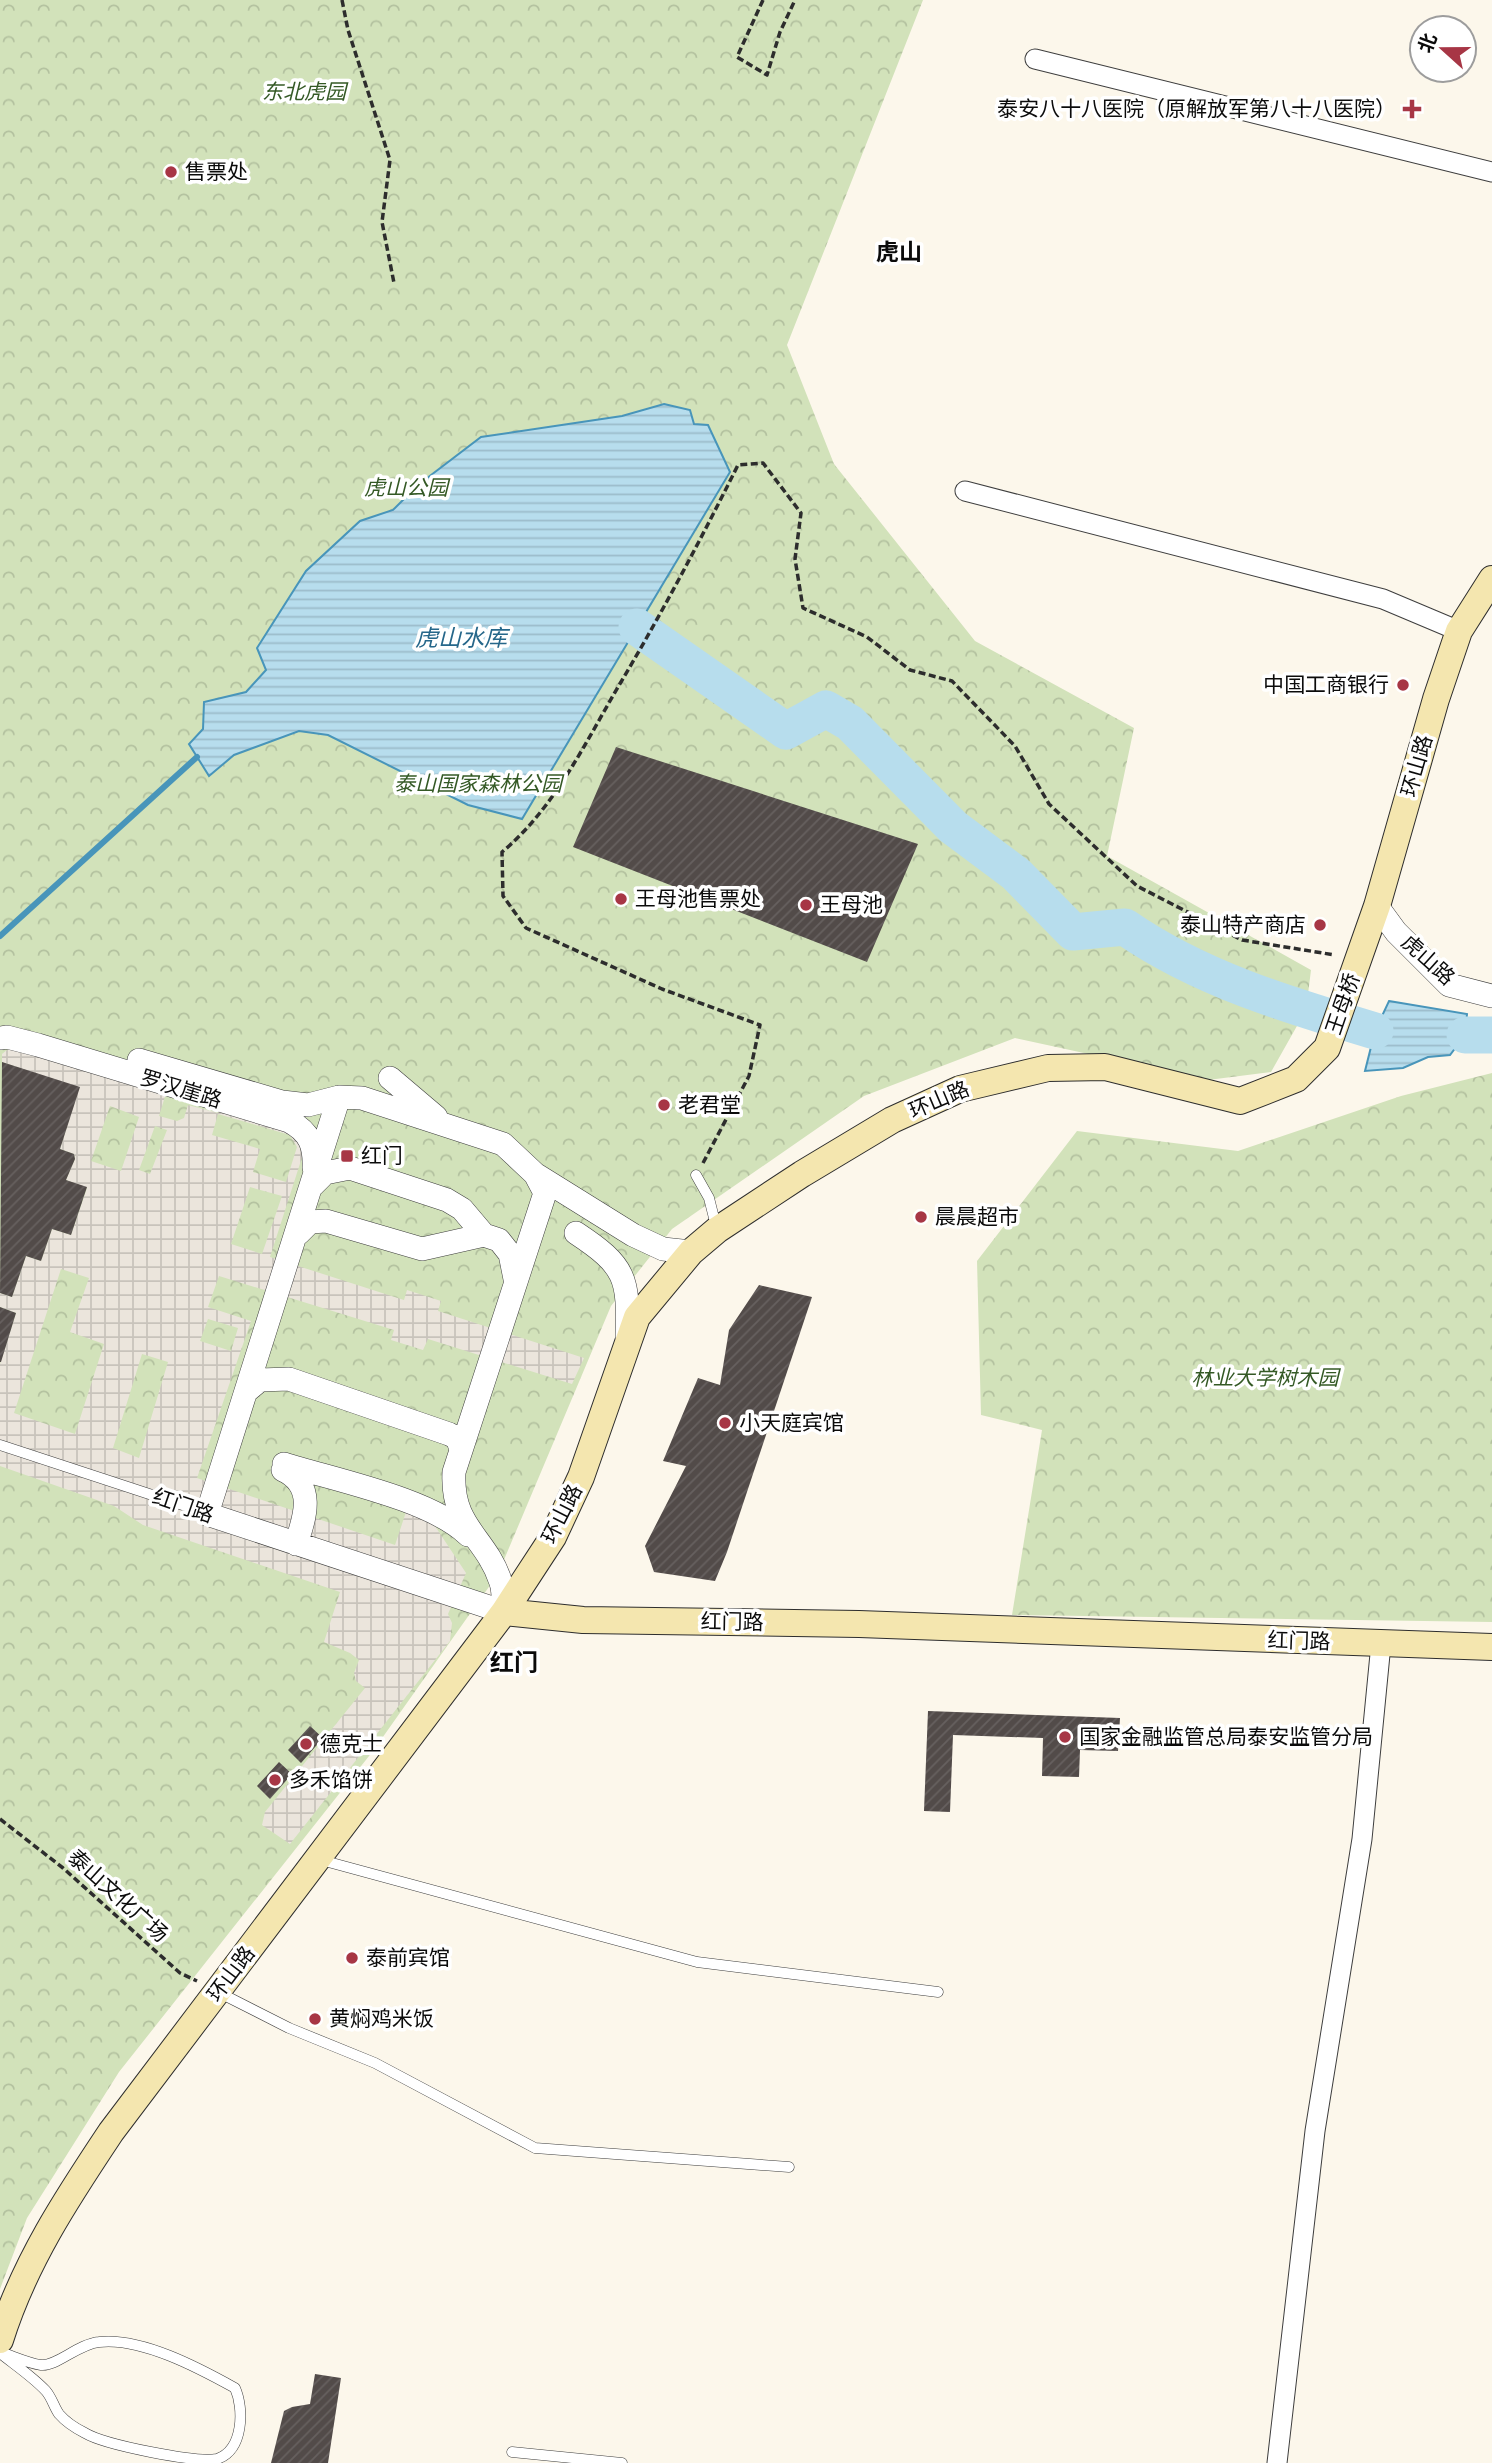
<svg xmlns="http://www.w3.org/2000/svg" width="1492" height="2463" font-family="Literata,'Noto Sans SC',serif">
<style>
.park{fill:url(#park-crowns)}
.plaza{fill:url(#plaza-grid);fill-rule:evenodd}
.water{fill:url(#water-rules);stroke:#4895ba;stroke-width:2}
.lines{fill:none;stroke-linecap:round;stroke-linejoin:round}
.stream{stroke:#4895ba;stroke-width:6}
.river{stroke:#b7dded;stroke-width:37}
.building{fill:url(#building-hatch)}
.service-casing{stroke:#3e3e3e;stroke-width:11}
.minor-casing{stroke:#3e3e3e;stroke-width:21}
.tertiary-casing{stroke:#3e3e3e;stroke-width:24}
.secondary-casing{stroke:#2d2d2d;stroke-width:28}
.path{stroke:#2d2d2d;stroke-width:3.5;stroke-dasharray:7 3.5;stroke-linecap:butt}
.service{stroke:#fff;stroke-width:10}
.minor{stroke:#fff;stroke-width:19}
.tertiary{stroke:#fff;stroke-width:23}
.secondary{stroke:#f4e6af;stroke-width:26}
.poi-dot{fill:#a73645;stroke:#fff;stroke-width:2.5}
.labels{text-anchor:middle;stroke-width:7;stroke-linejoin:round;paint-order:stroke}
.park-label{font-size:21px;font-style:italic;fill:#345925;stroke:#fff}
.poi-label{font-size:21px;fill:#0b0b0b;stroke:#fff;text-anchor:start}
.street-label{font-size:21px;fill:#0b0b0b;stroke:#fff}
.neighbourhood-label{font-size:23px;font-weight:bold;fill:#0b0b0b;stroke:#fff}
.water-label{font-size:23px;font-style:italic;fill:#26678a;stroke:#fff}
.quarter-label{font-size:24px;font-weight:bold;fill:#0b0b0b;stroke:#fff}
</style>
<defs>
<pattern id="park-crowns" width="20" height="18" patternUnits="userSpaceOnUse" patternTransform="scale(1.75)"><rect width="20" height="18" fill="#d2e2ba"/><path d="M2 6a3 3 0 1 1 6 0M12 15a3 3 0 1 1 6 0" fill="none" stroke="#b3c19f"/></pattern>
<pattern id="plaza-grid" width="8" height="8" patternUnits="userSpaceOnUse" patternTransform="scale(1.75)"><rect width="8" height="8" fill="#ebe5dc"/><path d="M0 4h8M4 0v8" fill="none" stroke="#c8c3bb"/></pattern>
<pattern id="water-rules" width="6" height="5" patternUnits="userSpaceOnUse" patternTransform="scale(1.75)"><rect width="6" height="5" fill="#b7dded"/><path d="M0 2.5h6" fill="none" stroke="#9cbcca"/></pattern>
<pattern id="building-hatch" width="6" height="6" patternUnits="userSpaceOnUse" patternTransform="scale(1.75)"><rect width="6" height="6" fill="#524b49"/><path d="M-1 1l2-2M0 6l6-6M5 7l2-2" fill="none" stroke="#66605f"/></pattern>
</defs>
<rect width="100%" height="100%" fill="#fcf7eb"/>
<path class="park" d="M0,0h923l-136,345 47,119 141,177 159,87 -27,128 204,114 -5,40 -35,62 -63,8 -193,-42 -151,58 -192,133 -61,77 -113,268 -125,177 -254,321 -92,146 -27,71z
M1492,1073v549l-480,-7 30,-185 -61,-15 -4,-154 100,-130 161,20 163,-55z"/>
<path class="plaza" d="M12,1046l155,44 -8,26 18,5 7,-3 4,-13 30,8 3,-8 67,20 17,23 -35,109 134,43 3,-10 34,11 -3,10 146,47 -12,26 -144,-45 -5,11 -32,-10 3,-10 -175,-54 -11,31 43,14 -54,157 198,67 12,-36 24,11 35,53 -18,41 4,9 -2,18 -160,203 -28,-19 3,-13 100,-124 -9,-7 -2,-8 5,-13 -9,-7 -26,-11 16,-50 -197,-67 -29,-19 -114,-40v-102l16,-51 -16,-6v-14l12,4 14,-41 15,5 11,-32 19,6 16,-47 -21,-8 9,-21 -1,-5 -14,-5 19,-61 -77,-26v-8zM110,1106l29,11 -18,54 -30,-10zM218,1114l72,21 7,12 -11,35 -33,-10 7,-23 -48,-14zM155,1126l12,4 -17,44 -11,-4zM250,1187l32,9 -20,58 -31,-10zM61,1269l28,9 -19,54 34,12 -29,90 -61,-21zM208,1319l30,9 -7,23 -31,-10zM142,1354l26,8 -29,96 -26,-10z"/>
<path class="water" d="M664,404l26,6 4,14 14,1 22,47 -208,347 -54,-14 -140,-70 -29,-4 -65,24 -25,21 -20,-32 14,-15 1,-27 42,-10 20,-22 -9,-22 49,-77 54,-50 33,-11 25,-25 63,-48 141,-21z
M1389,1001l78,13 -2,21 -15,20 -22,2 -25,11 -38,3 10,-40z"/>
<g class="lines">
<path class="stream" d="M0,936l197,-179"/>
<path class="river" d="M637,627l149,104 40,-22 24,14 103,104 63,47 57,58 52,-5c75,52 163,78 250,104
M1465,1035h27"/>
</g>
<path class="building" d="M616,747l302,97 -51,118 -294,-115z
M2,1062l78,25 -20,62 14,5 1,5 -9,21 21,7 -16,48 -19,-6 -11,32 -15,-5 -14,41 -12,-4z
M759,1285l53,12 -85,255 -12,29 -61,-9 -9,-26 41,-80 -23,-5 35,-83 22,7 9,-55z
M0,1307l16,6 -15,49h-1z
M928,1711l192,7 -2,33 -38,-1 -1,27 -37,-1 1,-38 -90,-3 -3,77 -26,-1z
M310,1726l13,12 -22,25 -13,-13z
M279,1762l13,12 -22,25 -13,-13z
M315,2374l26,4 -13,85h-57l13,-52 8,-4 18,-3z"/>
<g class="lines">
<g class="service-casing">
<path id="service" d="M696,1175l13,23 7,28
M0,1445l207,68
M321,1860l376,102 241,30
M218,1992l71,36 86,35 160,85 254,19
M0,2352c13,4 27,11 41,13 15,2 37,-21 58,-23 42,-5 100,26 136,46 9,20 9,62 -18,71 -21,4 -112,-14 -132,-26 -8,-4 -20,-12 -26,-19 -5,-7 -7,-16 -13,-23 -13,-14 -31,-26 -46,-38
M512,2452l110,11"/>
</g>
<g class="minor-casing">
<path id="minor" d="M1035,59l457,113
M965,491l418,108 76,32
M1277,2463l38,-332 47,-292 19,-195"/>
</g>
<g class="tertiary-casing">
<path id="tertiary" d="M1377,906l19,26 53,53 43,11
M0,1038l7,-1 31,8 251,76c21,11 26,25 25,47
M139,1060l143,42 26,3 31,-8
M390,1078l46,39
M535,1174l10,19 -91,279c-3,55 31,64 46,108 4,9 3,22 4,32l-297,-98 132,-417 23,1 141,46 32,30 98,61 30,14 28,3
M313,1185l12,-12 25,-5 97,32 15,9 22,26
M299,1233l11,-11 16,-1 96,28 62,-14 15,5 11,14 5,25
M576,1233c50,33 53,45 51,104
M248,1390l12,-10 29,-1 160,55 8,4 4,11
M284,1464c51,16 147,35 184,71
M283,1470c33,15 22,47 13,74"/>
</g>
<g class="secondary-casing">
<path id="secondary" d="M504,1612l79,8 276,4 633,23
M0,2340c24,-77 67,-142 111,-208l393,-520 49,-75 28,-60 56,-160 54,-65 26,-22 85,-56 90,-54 68,-31 88,-21 57,-1 135,34 56,-22 31,-31 50,-142 59,-207 23,-68 33,-52"/>
</g>
<path class="path" d="M342,0l6,30 42,130 -8,62 12,61
M763,0l-26,57 30,18 13,-43 15,-32
M703,1163l46,-87 11,-51 -98,-36 -136,-61 -23,-32 -1,-44c53,-44 84,-111 119,-170 42,-71 80,-143 117,-217l25,-2 38,50 -6,46 8,49 64,29 43,33 42,11 63,65 34,58 88,82 105,54 93,15
M0,1819l63,49 117,105 17,8"/>
<use href="#service" class="service"/>
<use href="#minor" class="minor"/>
<use href="#tertiary" class="tertiary"/>
<use href="#secondary" class="secondary"/>
</g>
<g class="poi-dot">
<path d="M1408.5 98.5h7v7h7v7h-7v7h-7v-7h-7v-7h7z"/>
<circle cx="171" cy="172" r="7"/>
<circle cx="1403" cy="685" r="7"/>
<circle cx="621" cy="899" r="7"/>
<circle cx="806" cy="905" r="7"/>
<circle cx="1320" cy="925" r="7"/>
<circle cx="664" cy="1105" r="7"/>
<rect x="340" y="1149" width="14" height="14" rx="3.5"/>
<circle cx="921" cy="1217" r="7"/>
<circle cx="725" cy="1423" r="7"/>
<circle cx="1065" cy="1737" r="7"/>
<circle cx="306" cy="1744" r="7"/>
<circle cx="275" cy="1780" r="7"/>
<circle cx="352" cy="1958" r="7"/>
<circle cx="315" cy="2019" r="7"/>
</g>
<g class="labels">
<g class="park-label">
<text x="304" y="99">东北虎园</text>
<text x="406" y="495">虎山公园</text>
<text x="478" y="791">泰山国家森林公园</text>
<text x="1265" y="1385">林业大学树木园</text>
</g>
<g class="poi-label">
<text x="1396" y="116" text-anchor="end">泰安八十八医院（原解放军第八十八医院）</text>
<text x="185" y="179">售票处</text>
<text x="1389" y="692" text-anchor="end">中国工商银行</text>
<text x="635" y="906">王母池售票处</text>
<text x="820" y="912">王母池</text>
<text x="1306" y="932" text-anchor="end">泰山特产商店</text>
<text x="678" y="1112">老君堂</text>
<text x="361" y="1163">红门</text>
<text x="935" y="1224">晨晨超市</text>
<text x="739" y="1430">小天庭宾馆</text>
<text x="1079" y="1744">国家金融监管总局泰安监管分局</text>
<text x="320" y="1751">德克士</text>
<text x="289" y="1787">多禾馅饼</text>
<text x="366" y="1965">泰前宾馆</text>
<text x="329" y="2026">黄焖鸡米饭</text>
</g>
<g class="street-label">
<text transform="translate(1417 766) rotate(-74)" y="7">环山路</text>
<text transform="translate(1428 960) rotate(42)" y="7">虎山路</text>
<text transform="translate(1343 1004) rotate(-71)" y="7">王母桥</text>
<text transform="translate(181 1089) rotate(17)" y="7">罗汉崖路</text>
<text transform="translate(939 1100) rotate(-23)" y="7">环山路</text>
<text transform="translate(183 1506) rotate(19)" y="7">红门路</text>
<text transform="translate(562 1514) rotate(-63)" y="7">环山路</text>
<text transform="translate(732 1622) rotate(1)" y="7">红门路</text>
<text transform="translate(1299 1641) rotate(2)" y="7">红门路</text>
<text transform="translate(118 1896) rotate(42)" y="7">泰山文化广场</text>
<text transform="translate(231 1974) rotate(-53)" y="7">环山路</text>
</g>
<g class="neighbourhood-label">
<text x="899" y="260">虎山</text>
</g>
<g class="water-label">
<text x="461" y="646">虎山水库</text>
</g>
<g class="quarter-label">
<text x="514" y="1671">红门</text>
</g>
</g>
<g transform="translate(1443 49) rotate(291)"><circle r="33" fill="#ffffff" stroke="#9d9d9d" stroke-width="2"/>
<path d="M0-5L12 26L0 18L-12 26Z" fill="#a73645"/>
<text y="-10" font-size="19" font-weight="bold" text-anchor="middle" fill="#0b0b0b">北</text>
</g>
</svg>
